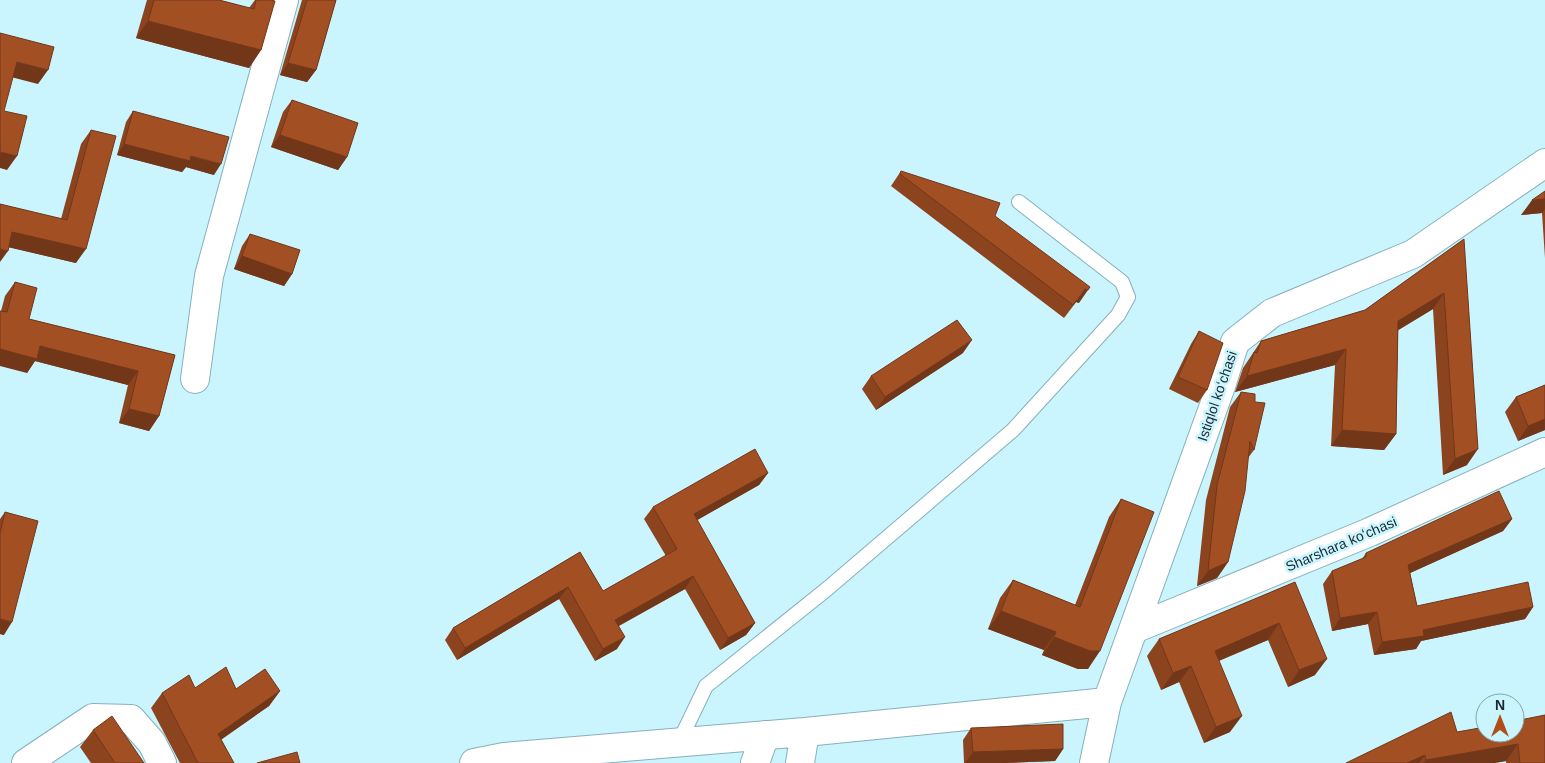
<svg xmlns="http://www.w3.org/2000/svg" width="1545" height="763" font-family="Arial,sans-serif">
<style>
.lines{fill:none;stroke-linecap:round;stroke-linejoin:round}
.service-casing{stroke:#87b0b9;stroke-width:16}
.minor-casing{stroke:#87b0b9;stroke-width:30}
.service{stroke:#fff;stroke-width:14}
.minor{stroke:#fff;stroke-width:28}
.wall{fill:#8c441f}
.shaded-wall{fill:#723719}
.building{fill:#a34f24;stroke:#723719}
.labels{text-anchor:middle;stroke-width:5;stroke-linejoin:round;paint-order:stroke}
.street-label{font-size:14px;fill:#18282c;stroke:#caf5fe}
</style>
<rect width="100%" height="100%" fill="#caf5fe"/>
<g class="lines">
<g class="service-casing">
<path id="service" d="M679,742l27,-56 121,-97 186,-159 105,-115 10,-18 -6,-15 -103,-80"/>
</g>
<g class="minor-casing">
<path id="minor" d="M195,379l14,-103 75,-276
M1134,629l236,-97 175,-80
M26,763l67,-45 38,1 21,24 10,20
M474,763l30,-6 301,-25
M755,763l10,-28
M800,763l5,-31 302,-30
M1094,763l13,-61 114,-316 14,-44 37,-29 141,-59 132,-91"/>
</g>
<use href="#service" class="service"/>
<use href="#minor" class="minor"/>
</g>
<path class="wall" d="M147,0h72l30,8 6,-8h15l-9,50 -12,18 -113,-30z
M302,0h34l-20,70 -9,12 -27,-7z
M292,100l55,57 -9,13 -67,-23 12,-35z
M133,111l81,64 -28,-8 -4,5 -65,-17 9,-33z
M91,130l-15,133 -67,-16 -9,-43 61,15 20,-75z
M901,171l94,45 84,87 -3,-1 -12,16 -173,-132z
M1545,191v67l-3,-45 -21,2z
M250,234l42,40 -8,12 -50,-17 8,-23z
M1464,239l3,226 -24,10 -10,-166 -35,21 -2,104 -12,16 -53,-4 4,-81 -100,27 8,-24 18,-27 104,-31z
M15,282l14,37 146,36 -16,61 -10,15 -30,-8 9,-38 -93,-24 -8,12 -26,-62 4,-15z
M1199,331l8,59 -9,13 -29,-14 22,-45z
M963,353l-87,57 -14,-21 9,-13z
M1545,385v45l-27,11 -13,-29 11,-15z
M1241,392l14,10 -1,48 -6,8 -20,104 -11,16 -20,8 9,-86 24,-93z
M768,473l-9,12 -62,35 58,103 -9,12 -26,15 -35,-61 -66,37 -2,23 -22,12 -36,-62 -102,61 -12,-20 8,-12 127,-76 23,39 63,-35 -22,-37 9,-12z
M1121,499l-33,170h-10l-36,-14 2,-5 -56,-21 12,-31 13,-18 62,25 34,-88z
M5,512l-1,123 -4,-1v-115z
M1512,519l-9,12 -93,42 7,33 116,1 -8,12 -104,22 -5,8 -42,6 -6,-31 -36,7 -9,-47 9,-13 30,-12 4,-6z
M1295,582l20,93 -27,12 -20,-47 -49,21 11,71 -26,11 -25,-61 -18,8 -14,-34 12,-17z
M195,688l41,1 44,2 -11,15 -48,33 13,24h-54l-29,-55 11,-15z
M971,728l92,21 -8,12 -53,2h-38l-1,-23z
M93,730l51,33h-53l-11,-16z
M1457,732l58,1 30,30h-39v-2l-12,2h-148z"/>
<path class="shaded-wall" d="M148,21l113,29 -12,18 -113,-30z
M17,62l31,8 -10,14 -31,-8z
M288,63l28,7 -9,12 -27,-7z
M280,135l67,22 -9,13 -67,-23z
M124,144l67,12 30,8 -7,11 -28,-8 -4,5 -65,-17z
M0,152l17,4 -10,14 -7,-2z
M1545,199v10l-3,4 -21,2 11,-15z
M12,232l74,17 -10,14 -73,-17z
M0,249l8,2 -8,11z
M242,256l50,18 -8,12 -50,-17z
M1085,289l3,1 -9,13 -3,-1 -12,16z
M1444,293l-11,16 -46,28 11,-16z
M972,340l-9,13 -87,57 9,-13z
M40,346l98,25 -10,14 -93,-24 -8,12 -27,-7v-17z
M1346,349l-11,16 -100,27 12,-16z
M129,409l30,7 -10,15 -30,-8z
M1545,419v11l-27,11 10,-15z
M1342,430l54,4 -12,16 -53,-4z
M1478,449l-11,16 -24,10 12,-16z
M768,473l-9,12 -74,42 9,-13z
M1512,519l-9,12 -104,47 9,-13z
M1228,562l-11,16 -20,8 11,-15z
M693,576l-8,13 -78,43 8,-12z
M568,587l-9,12 -102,61 8,-12z
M1533,607l-8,12 -104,22 -5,8 -42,6 8,-13 41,-12z
M1001,611l55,21 -12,18 -56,-21z
M1377,612l-9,12 -36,7 8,-13z
M0,619l12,3 -8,13 -4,-1z
M755,623l-9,12 -26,15 8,-12z
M1279,623l-11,17 -65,27 12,-16z
M625,637l-8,12 -22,12 8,-12z
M1054,637l46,14 -12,18h-10l-36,-14z
M1327,659l-12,16 -27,12 11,-17z
M1191,666l-12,16 -18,8 12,-17z
M280,691l-11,15 -61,43 10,-15z
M1242,716l-12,16 -26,11 12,-16z
M1518,744l-12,17 -12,2h-71l3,-3z
M1063,749l-8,12 -53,2h-37l8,-11z
M1425,755l-6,8h-12z"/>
<path class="building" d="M154,0h65l35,9 2,-9h14l5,1 -14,49 -113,-29z
M307,0h29l-20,70 -28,-7z
M0,33l54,14 -6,23 -31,-8 -13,49 23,5 -10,40 -17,-4z
M292,100l66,23 -11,34 -67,-22z
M133,111l96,26 -8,27 -30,-8 -1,5 -66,-17z
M91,130l25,6 -30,113 -74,-17 -4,19 -8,-2v-45l67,16z
M901,171l99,32 -5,13 95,71 -2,3 -3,-1 -12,16 -173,-131z
M1545,191v8l-13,1z
M250,234l50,16 -8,24 -50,-18z
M1464,239l14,210 -23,10 -11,-166 -46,28 -2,113 -54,-4 4,-81 -99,27 7,-24 3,1 4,-12 104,-31z
M15,282l22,6 -8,31 146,36 -16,61 -30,-7 9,-38 -98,-25 -3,13 -37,-10v-38l7,1z
M957,320l15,20 -87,57 -14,-21z
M1199,331l24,12 -16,47 -29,-13z
M1545,385v34l-17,7 -12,-29z
M1241,392l14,2v8l10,1 -11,47 -4,-9 -5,50 -17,71 -20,9 9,-86z
M755,449l13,24 -74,41 61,109 -27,15 -35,-62 -78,44 10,17 -22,12 -35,-62 -103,61 -12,-20 127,-76 23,39 74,-42 -24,-42z
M1499,491l13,28 -104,46 9,41 111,-24 5,25 -110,23 1,6 -42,6 -5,-30 -37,6 -8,-47 34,-14v-4z
M1121,499l33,13 -54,139h-10l-36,-14 2,-5 -55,-21 12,-31 67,27z
M5,512l33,9 -26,101 -12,-3v-86z
M1295,582l32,77 -28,11 -20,-47 -64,28 27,65 -26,11 -25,-61 -18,7 -14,-34z
M226,667l10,22 29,-20 15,22 -62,43 16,29h-36l-36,-70 27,-18 6,13z
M1451,712l6,20 28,-5v6h30v-12l30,-6v48h-25l-2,-19 -92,16 -1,-5 -18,8h-61z
M112,716l32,47h-29l-22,-33z
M1063,724v25l-90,3 -2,-24z
M297,752l3,11h-43z"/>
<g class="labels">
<g class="street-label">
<text transform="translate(1217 396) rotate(-71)" y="5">Istiqlol koʻchasi</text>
<text transform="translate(1341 544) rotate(-23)" y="5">Sharshara koʻchasi</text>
</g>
</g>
<g transform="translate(1500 718)"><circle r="24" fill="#caf5fe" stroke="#83a3aa"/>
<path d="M0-4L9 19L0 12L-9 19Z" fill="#b14e17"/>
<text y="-8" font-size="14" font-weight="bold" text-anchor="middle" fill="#18282c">N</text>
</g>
</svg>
